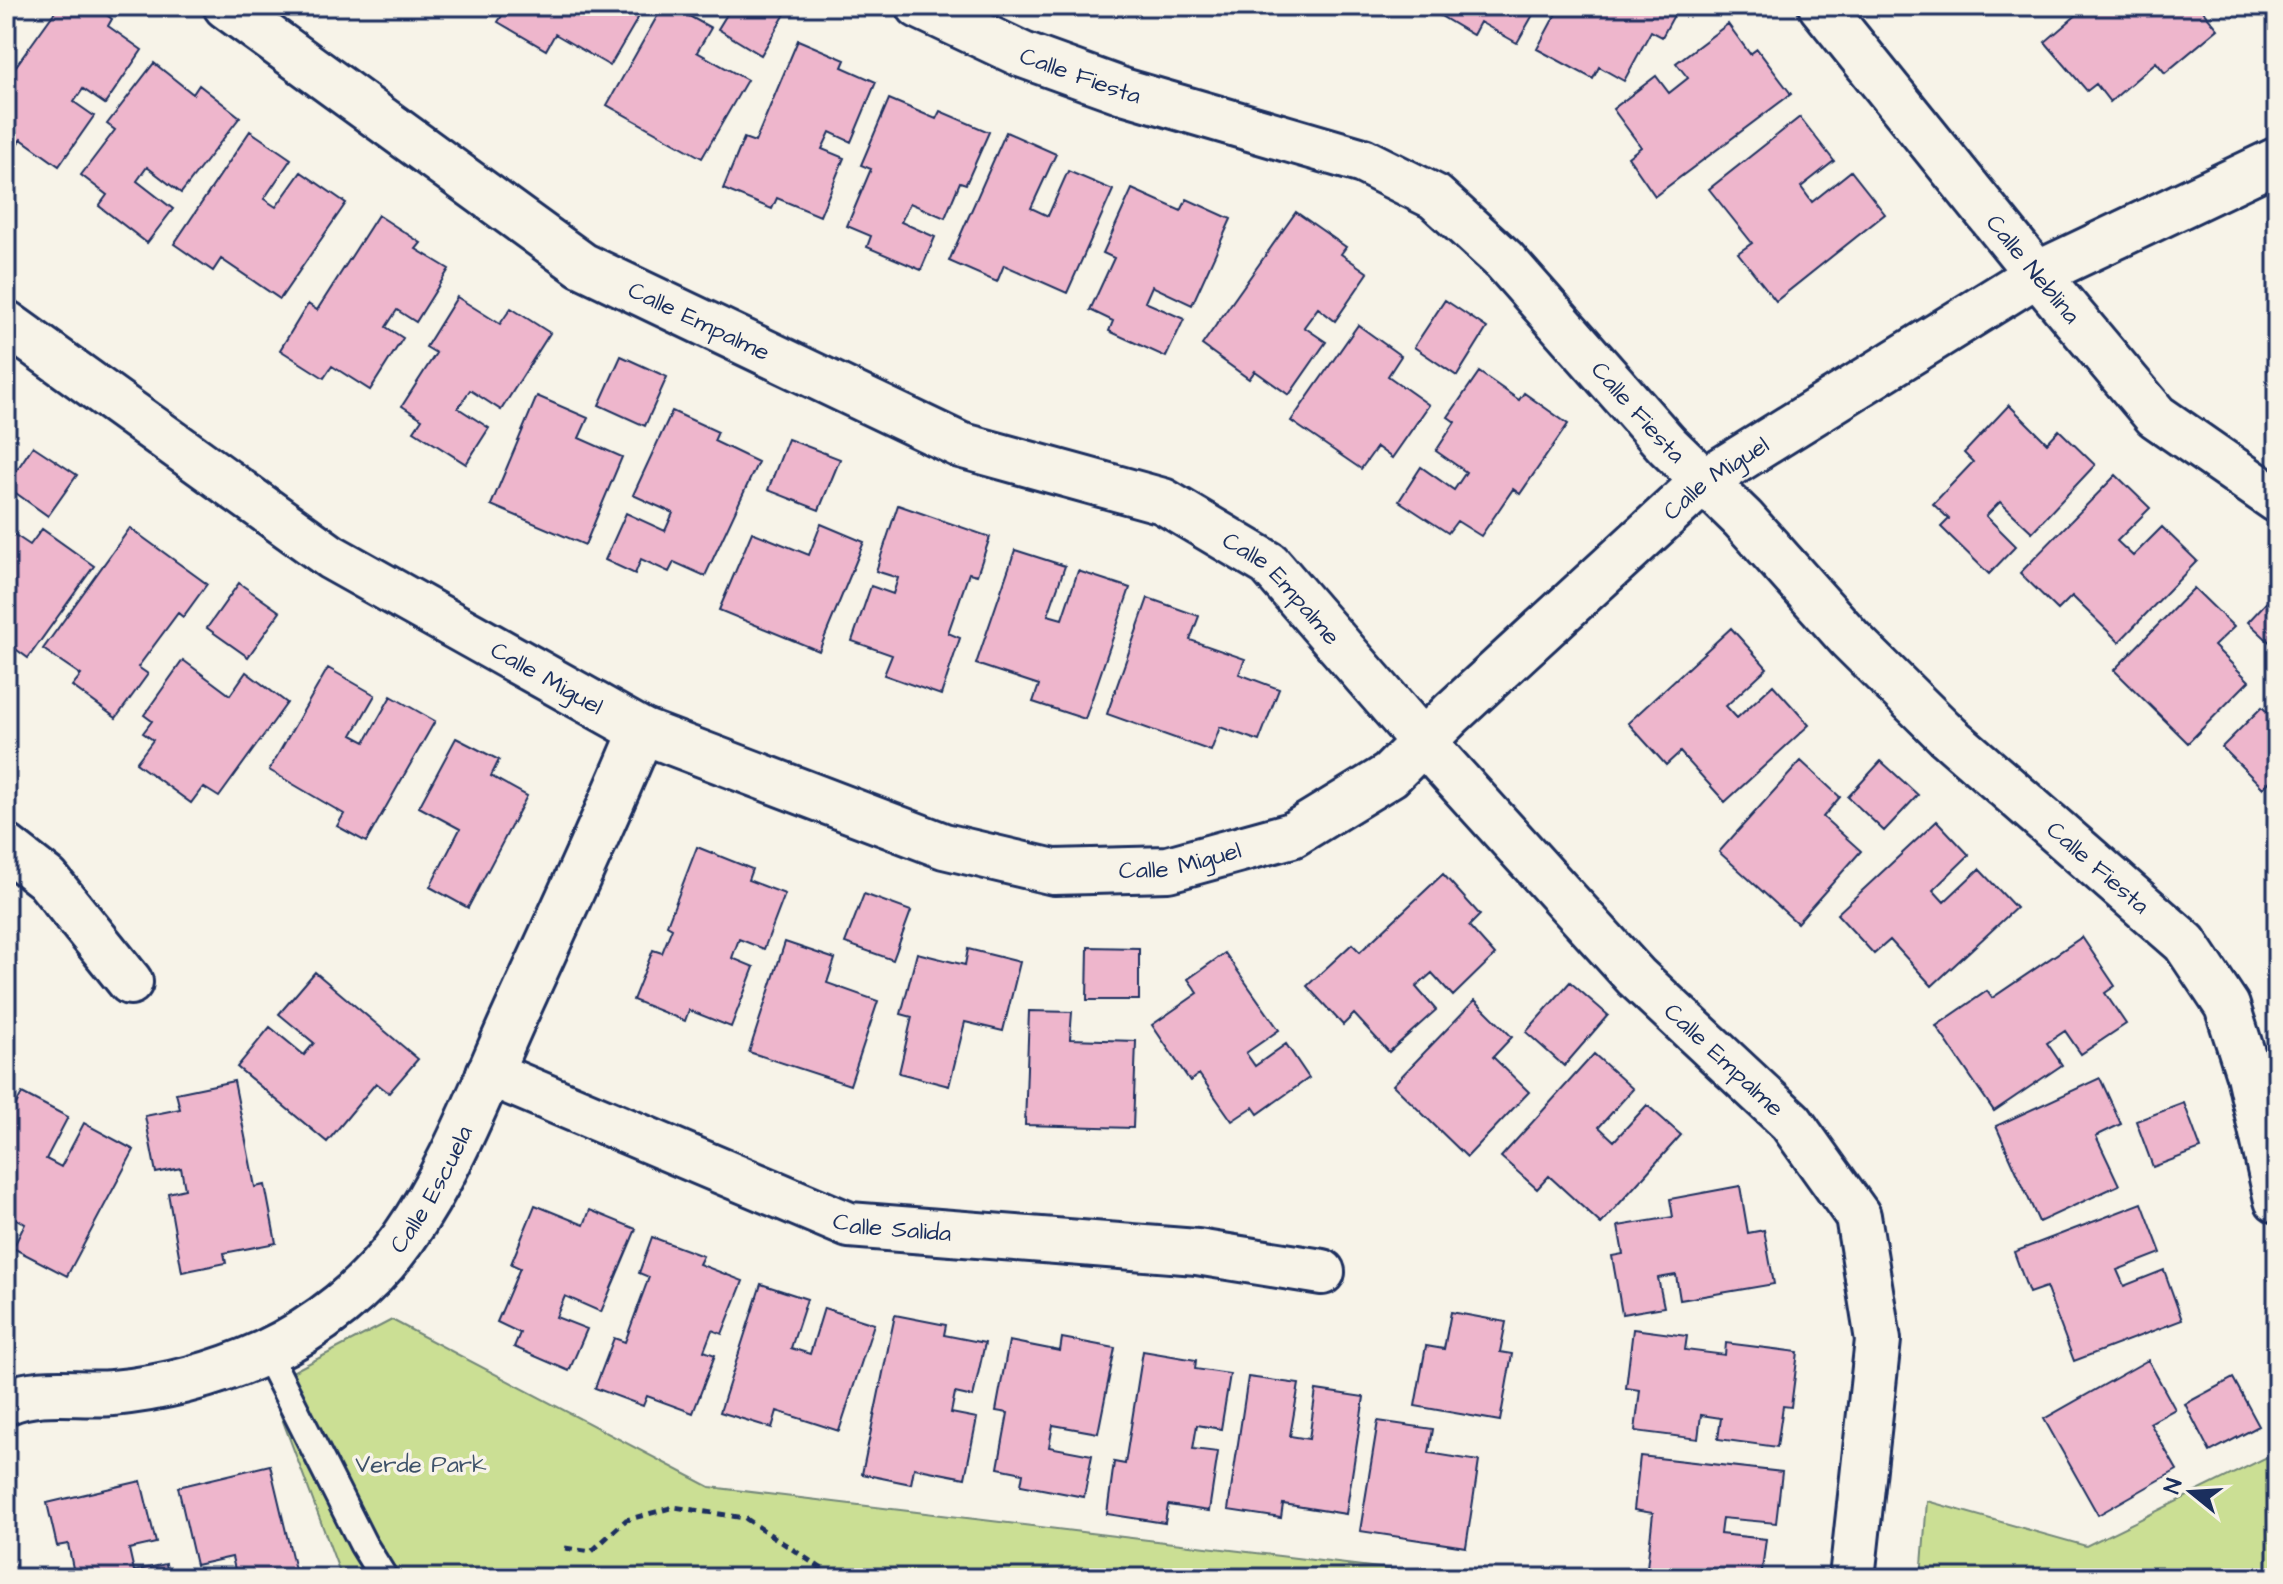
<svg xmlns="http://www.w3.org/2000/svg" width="2283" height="1584" font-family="'Architects Daughter',sans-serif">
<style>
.green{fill:#cbdf94;stroke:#738779;stroke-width:2}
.building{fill:#eeb6cc;stroke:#1b2f5e;stroke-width:2}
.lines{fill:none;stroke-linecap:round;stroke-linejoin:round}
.lane-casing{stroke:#1b2f5e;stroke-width:32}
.street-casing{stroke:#1b2f5e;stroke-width:50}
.secondary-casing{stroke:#1b2f5e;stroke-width:50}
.path{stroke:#1b2f5e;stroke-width:5;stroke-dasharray:8 6;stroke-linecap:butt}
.lane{stroke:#f7f3e8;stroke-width:26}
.street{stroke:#f7f3e8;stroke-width:44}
.secondary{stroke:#f7f3e8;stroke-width:44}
.labels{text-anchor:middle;stroke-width:7;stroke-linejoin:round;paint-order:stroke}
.street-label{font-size:24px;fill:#1b2f5e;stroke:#f7f3e8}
.park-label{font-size:24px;fill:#3e5269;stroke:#f7f3e8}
</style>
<rect width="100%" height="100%" fill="#f7f3e8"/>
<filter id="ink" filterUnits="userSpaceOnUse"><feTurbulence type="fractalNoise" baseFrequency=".0125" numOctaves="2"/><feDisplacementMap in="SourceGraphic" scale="16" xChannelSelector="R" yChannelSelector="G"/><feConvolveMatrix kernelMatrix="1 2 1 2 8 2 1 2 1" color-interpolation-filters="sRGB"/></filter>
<g filter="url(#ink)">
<path class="green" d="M392,1320l318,167 752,91h-1120l-73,-194z
M2277,1452v126h-356l6,-77 159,45z"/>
<path class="building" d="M59,6h36l17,13 -4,7 34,24 -37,54 -22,-15 -9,13 20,14 -35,50 -38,-27 -11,15 -4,-4v-70z
M508,6h137l-35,60 -55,-32 -9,16 -48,-28z
M663,6h8l40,22 -14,24 50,28 -45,78 -95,-53z
M732,6h50l6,3 -27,46 -43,-26z
M1424,6h114l-21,37 -37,-21 -7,13z
M1560,6h119l-17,31 -11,-6 -27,50 -25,-14 -6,12 -56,-30z
M2087,6h112l19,23 -53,44 -9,-11 -46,40 -14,-18 -9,7 -42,-49z
M1728,24l22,30 7,-5 34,45 -136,102 -27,-39 13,-10 -28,-38 43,-33 13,17 19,-15 -12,-15z
M798,40l47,20 -3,7 34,15 -25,60 -21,-10 -8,17 22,9 -24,58 -43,-18 -5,11 -49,-20 21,-51 11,4z
M154,63l39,31 6,-9 41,32 -59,76 -34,-26 -10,14 36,28 -26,34 -48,-37 8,-11 -26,-20 34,-45 -8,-6z
M889,99l47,20 4,-8 49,21 -23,52 -6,-2 -15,36 -35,-15 -9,19 34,15 -14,33 -54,-23 4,-11 -24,-10 24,-57 -10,-4z
M1800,117l34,44 -33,26 11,15 39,-31 34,43 -109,87 -38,-48 14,-10 -43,-54z
M250,131l41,28 -27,40 12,8 25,-35 45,31 -66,96 -59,-40 -8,12 -39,-27z
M1006,132l50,22 -25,54 17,8 20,-45 45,19 -46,103 -63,-28 -7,17 -48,-21z
M1132,189l49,22 6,-12 44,20 -39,86 -40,-19 -7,16 39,17 -18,38 -57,-26 4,-10 -23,-11 24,-52 -11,-5z
M1296,212l50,35 -5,7 27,19 -33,48 -17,-13 -14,19 22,15 -37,53 -34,-24 -6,8 -47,-34z
M378,215l43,28 -5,6 33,20 -33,53 -19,-12 -11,17 17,11 -33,52 -38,-24 -8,12 -44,-28 28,-46 9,6z
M457,297l43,27 11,-16 39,25 -49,77 -31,-20 -12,18 31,20 -23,36 -52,-33 8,-12 -20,-13 34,-53 -10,-6z
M1445,300l42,28 -30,48 -43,-29z
M1358,325l43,31 -13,20 41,29 -37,53 -15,-11 -16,22 -70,-48z
M621,356l46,21 -22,49 -46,-21z
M1479,372l40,28 5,-7 44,31 -48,70 -7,-5 -32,47 -24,-15 -9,12 -49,-32 22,-34 33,23 12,-18 -30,-21 19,-29 -7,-5z
M537,396l51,22 -9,20 43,19 -37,88 -94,-40z
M2009,405l38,38 12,-13 36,35 -63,67 -32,-30 -14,14 30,30 -27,28 -48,-47 8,-8 -16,-15 40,-42 -9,-9z
M672,411l46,21 -4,9 44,21 -53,114 -31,-14 -5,10 -28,-13 -6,15 -30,-14 21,-47 39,18 8,-18 -40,-18z
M788,439l52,20 -21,51 -51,-20z
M33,446l44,29 -29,41 -42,-30z
M2116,475l34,33 -33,33 16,15 29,-29 35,34 -78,81 -47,-46 -14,14 -38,-37z
M898,505l92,32 -13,38 -8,-2 -21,60 12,5 -19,57 -57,-20 8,-20 -40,-14 19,-55 22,8 5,-16 -22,-7z
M821,524l43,18 -45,109 -100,-41 33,-78 57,23z
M130,528l77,56 -24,33 -5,-4 -40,54 10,7 -32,44 -44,-32 9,-11 -38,-26z
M6,529l24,16 12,-16 52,37 -66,92 -22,-16z
M1015,550l50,16 -17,49 14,4 16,-48 52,17 -45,131 -52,-17 6,-17 -63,-21z
M239,583l41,29 -32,45 -41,-29z
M2194,588l40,39 -20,19 35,35 -61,62 -74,-73z
M2277,591v58l-29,-27z
M1148,598l51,18 -9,24 55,19 -6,15 40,15 -20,52 -39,-14 -9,24 -104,-37z
M1731,628l36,40 -41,38 11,12 36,-33 36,40 -84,77 -45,-50 -14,13 -38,-42z
M183,660l47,35 16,-23 41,31 -68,94 -16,-10 -12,16 -55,-40 17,-23 -10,-7 9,-12 -8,-6z
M328,668l47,27 -23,40 13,7 26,-46 44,25 -69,121 -29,-16 7,-12 -75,-44z
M2277,703v79l-4,-4 -10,10 -41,-41 40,-40 6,6z
M456,738l43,22 -8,16 36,20 -59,112 -38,-21 30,-58 -41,-22z
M1801,761l39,36 -17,20 38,34 -64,72 -78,-71z
M1881,761l37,34 -34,36 -36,-34z
M1937,821l32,34 -36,35 11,12 35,-33 37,39 -84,78 -42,-46 -16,14 -37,-40z
M697,847l55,22 -4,11 37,14 -21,55 -25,-10 -7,19 22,9 -23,60 -42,-17 -4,11 -52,-21 20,-50 9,3 10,-25 -5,-3z
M1443,874l37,41 -11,11 26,29 -42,41 -21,-23 -16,14 20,23 -47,42 -35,-38 -11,11 -36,-39 45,-42 8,8z
M864,894l47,17 -18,49 -48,-17z
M2082,937l33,49 -10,7 21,31 -45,30 -16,-23 -18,12 15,22 -68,46 -58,-85 51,-35 5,7z
M785,942l50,17 -8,24 51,18 -28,84 -101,-33z
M1088,947l51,1v52h-52z
M968,949l52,13 -17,69 -38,-9 -16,64 -50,-13 13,-56 -11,-3 16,-61 48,12z
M1225,953l54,77 -33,23 9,13 31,-22 23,34 -51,36 -5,-7 -21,14 -33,-47 -9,7 -38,-56 46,-32 -10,-14z
M315,972l103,87 -29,34 -13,-10 -49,59 -90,-75 33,-40 34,28 10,-12 -35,-29z
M1570,982l38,33 -44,51 -38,-34z
M1475,1000l37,37 -19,20 36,35 -62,65 -74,-72z
M1029,1011l43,1 -2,27 66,2 -3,87 -108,-3z
M1594,1054l39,35 -34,38 15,14 33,-36 34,30 -80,89 -52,-48 -12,13 -36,-32z
M2100,1078l21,46 -25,12 23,49 -80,37 -43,-96z
M234,1081l21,106 10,-2 11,58 -52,10 2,10 -44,9 -14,-79 17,-4 -4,-21 -25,5 -11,-57 35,-7 -4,-16z
M22,1093l46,24 -22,42 15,8 23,-44 50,27 -67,126 -54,-28 12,-24 -19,-11v-90z
M2184,1103l17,46 -48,18 -17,-46z
M1740,1186l8,47 16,-3 10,54 -94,16 -4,-25 -18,3 6,29 -42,7 -10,-58 11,-2 -5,-28 55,-9 -3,-18z
M2142,1203l19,50 -44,17 7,16 40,-16 18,50 -108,41 -28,-74 -17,6 -15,-41z
M535,1205l49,20 6,-15 46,19 -35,83 -36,-16 -9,21 31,12 -18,42 -55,-24 6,-14 -23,-11 23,-54 -9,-4z
M652,1237l51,19 -4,8 44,17 -21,53 -10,-4 -8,21 11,4 -22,58 -46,-17 -4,10 -48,-18 19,-50 11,4 24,-65 -10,-4z
M761,1284l46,15 -16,49 19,6 14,-46 50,16 -35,107 -62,-20 -5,17 -52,-16z
M1451,1312l55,10 -6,30 12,2 -12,67 -85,-15 11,-60 18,3z
M895,1315l51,10 -2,10 41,8 -12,54 -18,-4 -4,20 26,5 -12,60 -51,-10 -3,16 -49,-10z
M1633,1329l54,7 -2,14 40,5 1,-12 72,9 -7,55 -8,-1 -6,41 -59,-8 3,-21 -20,-3 -3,24 -63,-8 5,-41 -14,-2z
M1062,1338l53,10 -17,85 -45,-8 -4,22 43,8 -8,42 -63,-12 2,-12 -25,-5 10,-55 -12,-2 13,-70 51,10z
M1143,1351l53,9 -1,9 35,5 -9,55 -24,-4 -4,24 25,3 -9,59 -41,-6 -3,18 -58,-9 7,-52 11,2z
M2148,1360l27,49 -25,14 27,47 -79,45 -54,-96z
M1248,1377l51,7 -9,52 19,3 7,-49 48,7 -18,117 -63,-10 -2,14 -53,-8z
M2233,1378l26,48 -49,26 -25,-48z
M1378,1421l55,8 -4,24 50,8 -13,86 -106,-16z
M1640,1456l142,16 -6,51 -54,-5 -2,16 46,5 -5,39 -115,-1 7,-64 -19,-3z
M270,1465l27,113h-60l-5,-21 -36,8 -18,-78z
M141,1481l15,62 -27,6 5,22 32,-7 3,14h-94l-7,-34 -11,2 -10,-43z"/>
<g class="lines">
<g class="lane-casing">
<path id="lane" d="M266,1352l97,192 21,34"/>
</g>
<g class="street-casing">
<g id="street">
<path id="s1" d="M226,6l356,259 378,180 203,56 106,63 154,178"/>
<path id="s2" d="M919,6l104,49 100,36 240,70 72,36 69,63 163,185 76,74 107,120 98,97 237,207 42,63 22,69 28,125"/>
<path id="s3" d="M1821,6l216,268 119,142 121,84"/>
<path d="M6,847l41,32 83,103"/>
<path id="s4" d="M489,1073l360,152 348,27 125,20"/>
<path id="s5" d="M6,1402c35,-15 70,-6 107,-9 52,-5 104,-19 151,-40 54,-25 104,-65 139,-114 46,-65 76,-143 108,-215 44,-97 90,-194 131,-293"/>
</g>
</g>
<g class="secondary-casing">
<g id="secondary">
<path id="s6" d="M6,323l325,234 311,174 302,115 110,26 114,-3 124,-34 98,-60 62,-62 252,-232 333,-207 240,-114"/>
<path id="s7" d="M1423,742l213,235 155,145 67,94 20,124 -26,238"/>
</g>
</g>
<path class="path" d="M565,1548l26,4 35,-32 48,-13 71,11 91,60"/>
<use href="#lane" class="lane"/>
<use href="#street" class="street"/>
<use href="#secondary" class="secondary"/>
</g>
</g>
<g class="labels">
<g class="street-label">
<text dy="8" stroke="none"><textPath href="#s2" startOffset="176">Calle Fiesta</textPath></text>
<text dy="8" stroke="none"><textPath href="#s3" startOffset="338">Calle Neblina</textPath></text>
<text dy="8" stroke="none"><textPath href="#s1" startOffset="570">Calle Empalme</textPath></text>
<text dy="8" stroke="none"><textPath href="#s2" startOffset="848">Calle Fiesta</textPath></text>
<text dy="8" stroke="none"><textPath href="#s6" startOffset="1992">Calle Miguel</textPath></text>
<text dy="8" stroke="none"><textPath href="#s1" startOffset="1218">Calle Empalme</textPath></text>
<text dy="8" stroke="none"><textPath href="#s6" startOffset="648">Calle Miguel</textPath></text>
<text dy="8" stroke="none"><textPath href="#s6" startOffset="1320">Calle Miguel</textPath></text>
<text dy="8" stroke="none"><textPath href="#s2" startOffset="1496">Calle Fiesta</textPath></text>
<text dy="8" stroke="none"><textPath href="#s7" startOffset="438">Calle Empalme</textPath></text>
<text dy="8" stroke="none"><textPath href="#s5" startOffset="504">Calle Escuela</textPath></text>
<text dy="8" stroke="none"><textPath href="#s4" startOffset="434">Calle Salida</textPath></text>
</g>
<g class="park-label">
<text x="421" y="1472">Verde Park</text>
</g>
</g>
<rect width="2283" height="1584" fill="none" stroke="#f7f3e8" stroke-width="32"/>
<rect x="16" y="16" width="2251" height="1552" fill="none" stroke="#1b2f5e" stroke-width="3" filter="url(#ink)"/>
<g transform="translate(2191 1492) rotate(288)" stroke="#f7f3e8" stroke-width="6" paint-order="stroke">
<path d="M0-6L14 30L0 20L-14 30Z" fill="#1b2f5e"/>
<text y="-12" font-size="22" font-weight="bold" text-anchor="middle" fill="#1b2f5e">N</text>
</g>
</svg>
